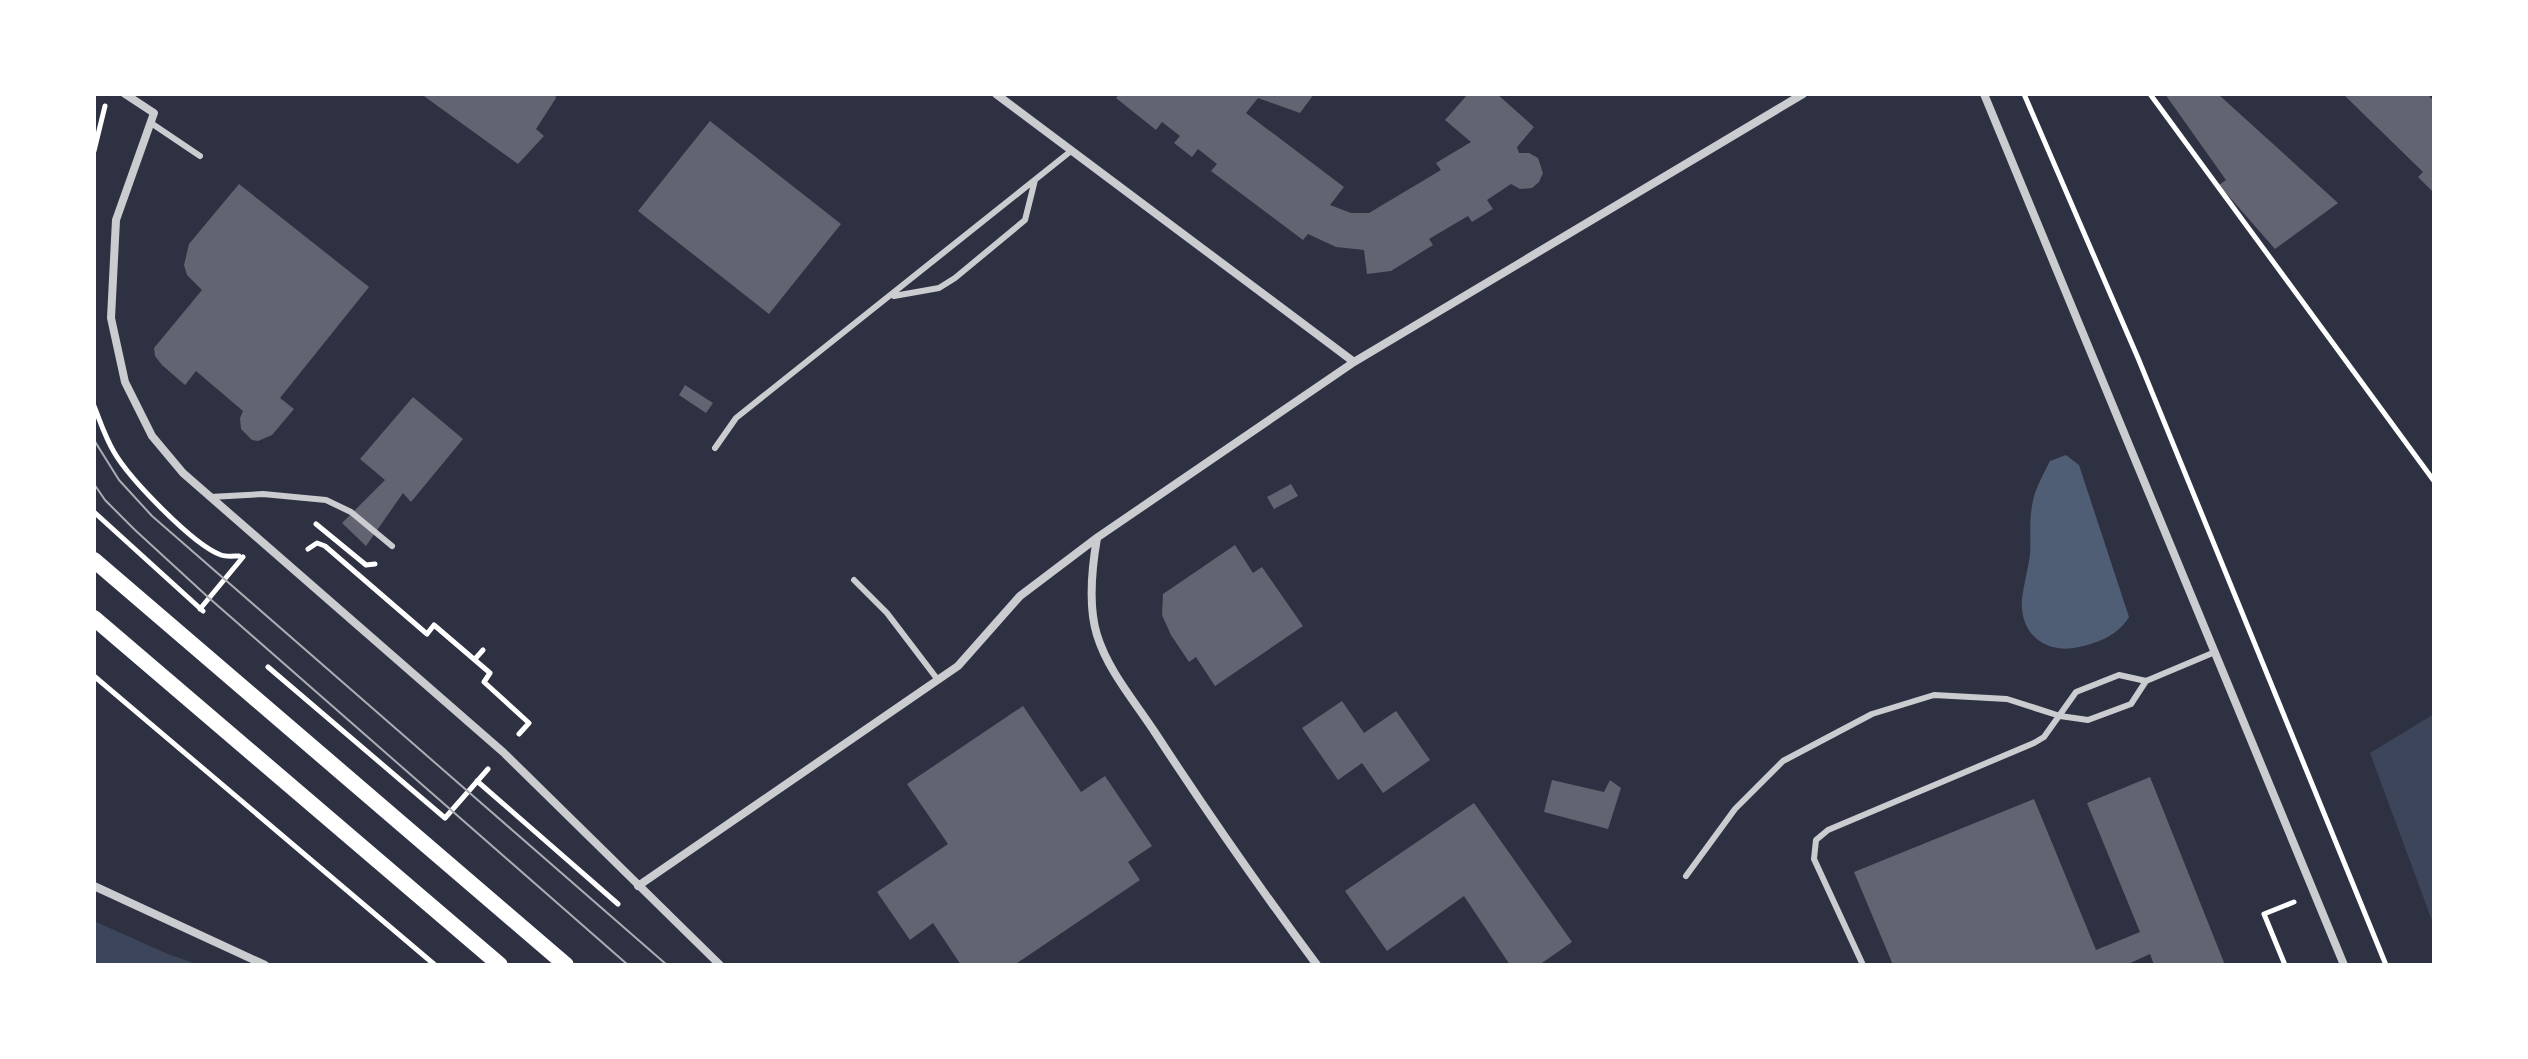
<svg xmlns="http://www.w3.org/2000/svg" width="2528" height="1059" font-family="'Archivo Narrow',sans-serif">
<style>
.green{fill:#3c4559}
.water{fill:#4f5d75}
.building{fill:#626471}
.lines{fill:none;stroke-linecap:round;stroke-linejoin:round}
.path{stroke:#fff;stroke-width:5}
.service{stroke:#caccd0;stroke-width:6}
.minor{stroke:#caccd0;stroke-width:8}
.secondary{stroke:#fff;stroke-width:16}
.tram{stroke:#abadb3;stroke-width:2}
</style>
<rect width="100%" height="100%" fill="#2d3142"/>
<path class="green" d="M2434,714v212l-64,-173z
M94,921l74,33 31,11h-105z"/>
<path class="water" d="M2066,455l13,10 50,152c-10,17 -30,26 -50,30 -34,8 -60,-13 -57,-49 2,-15 6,-29 8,-43 1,-16 -1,-33 2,-49 2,-16 11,-31 18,-45z"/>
<path class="building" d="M421,94h134l1,4 -20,31 8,7 -26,28z
M1119,94h195l-14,19 -42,-15 -12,15 98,74 -14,18 21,8h18l72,-43 -5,-7 35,-21 -26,-22 23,-26h29l37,33 -17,20 2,6h10l9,5 5,15 -4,9 -7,6 -12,1 -9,-5 -24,16 6,9 -21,13 -4,-6 -39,23 4,6 -42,26 -24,3 -3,-24 -28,-3 -28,-13 -5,6 -92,-69 6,-7 -19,-15 -6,8 -18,-14 6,-7 -18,-14 -6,8 -40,-32z
M2165,94h53l120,109 -63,46 -56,-64 7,-5z
M2343,94h84l7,7v92l-16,-16 5,-5z
M710,121l131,103 -72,90 -131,-103z
M239,184l130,103 -89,111 14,11 -22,26 -14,6 -6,-1 -11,-11 -1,-11 3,-7 -47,-40 -11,14 -23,-20 -7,-9 -1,-8 48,-58 -15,-15 -3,-10 5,-21z
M685,385l28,18 -7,10 -27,-18z
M413,397l50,42 -52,63 -8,-9 -37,53 -24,-23 43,-43 -25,-21z
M1291,484l7,12 -24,13 -7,-12z
M1235,545l18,28 9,-6 41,59 -88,60 -19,-29 -7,5 -18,-27 -9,-20 1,-21z
M1342,701l22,32 32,-22 34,49 -47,33 -21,-30 -24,17 -36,-52z
M1023,706l58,86 24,-16 47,70 -24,16 12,18 -126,85h-53l-28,-42 -23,17 -33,-48 71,-48 -41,-60z
M2150,777l75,188h-71l-4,-11 -24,11h-233l-39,-93 180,-73 62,151 44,-18 -53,-129z
M1552,780l52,12 6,-12 11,8 -13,41 -64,-17z
M1474,803l98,139 -33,23h-29l-46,-69 -77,55 -42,-60z"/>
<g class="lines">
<path class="path" d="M2024,94l114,264 248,607
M2150,94l284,387
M94,151l11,-45
M94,406c6,15 11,31 20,46 15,26 79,93 107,103 5,2 13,1 18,1
M94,512l109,99
M316,524l50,41 9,-1
M308,549l9,-6 8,3 102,88 7,-9 56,48 -6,9 45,41 -10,11
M200,609l43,-52
M475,659l8,-9
M268,667l177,151 43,-49
M94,676l341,289
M477,781l141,123
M2285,965l-21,-51 30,-12"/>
<path class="service" d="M151,123l49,33
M894,296l45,-8 16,-10 70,-58 10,-40
M715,448l21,-30 335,-267
M210,497l53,-3 63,6 25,12 41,34
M854,580l33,33 51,67
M1686,876l49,-67 48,-48 89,-47 62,-19 73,4 53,17 28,4 43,-16 15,-23
M1863,965l-49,-106 2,-19 12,-10 206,-87 10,-6 32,-45 43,-17 27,6 69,-29"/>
<path class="minor" d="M125,94l29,19 -38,107 -5,98 14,64 27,54 31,37 320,279 217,213
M996,94l358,268
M1984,94l360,871
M1097,538c-5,29 -9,68 0,97 11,36 39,68 59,99 51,78 105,156 161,231
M94,886l171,79
M638,886l320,-220 62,-70 78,-59 256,-175 449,-268"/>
<path class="secondary" d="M94,560l472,405
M94,618l406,347"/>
<path class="tram" d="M94,440l25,40 33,36 515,449
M94,484l11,16 30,30 74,68 419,367"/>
</g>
<rect width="2528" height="1059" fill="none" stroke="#ffffff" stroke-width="192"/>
</svg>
